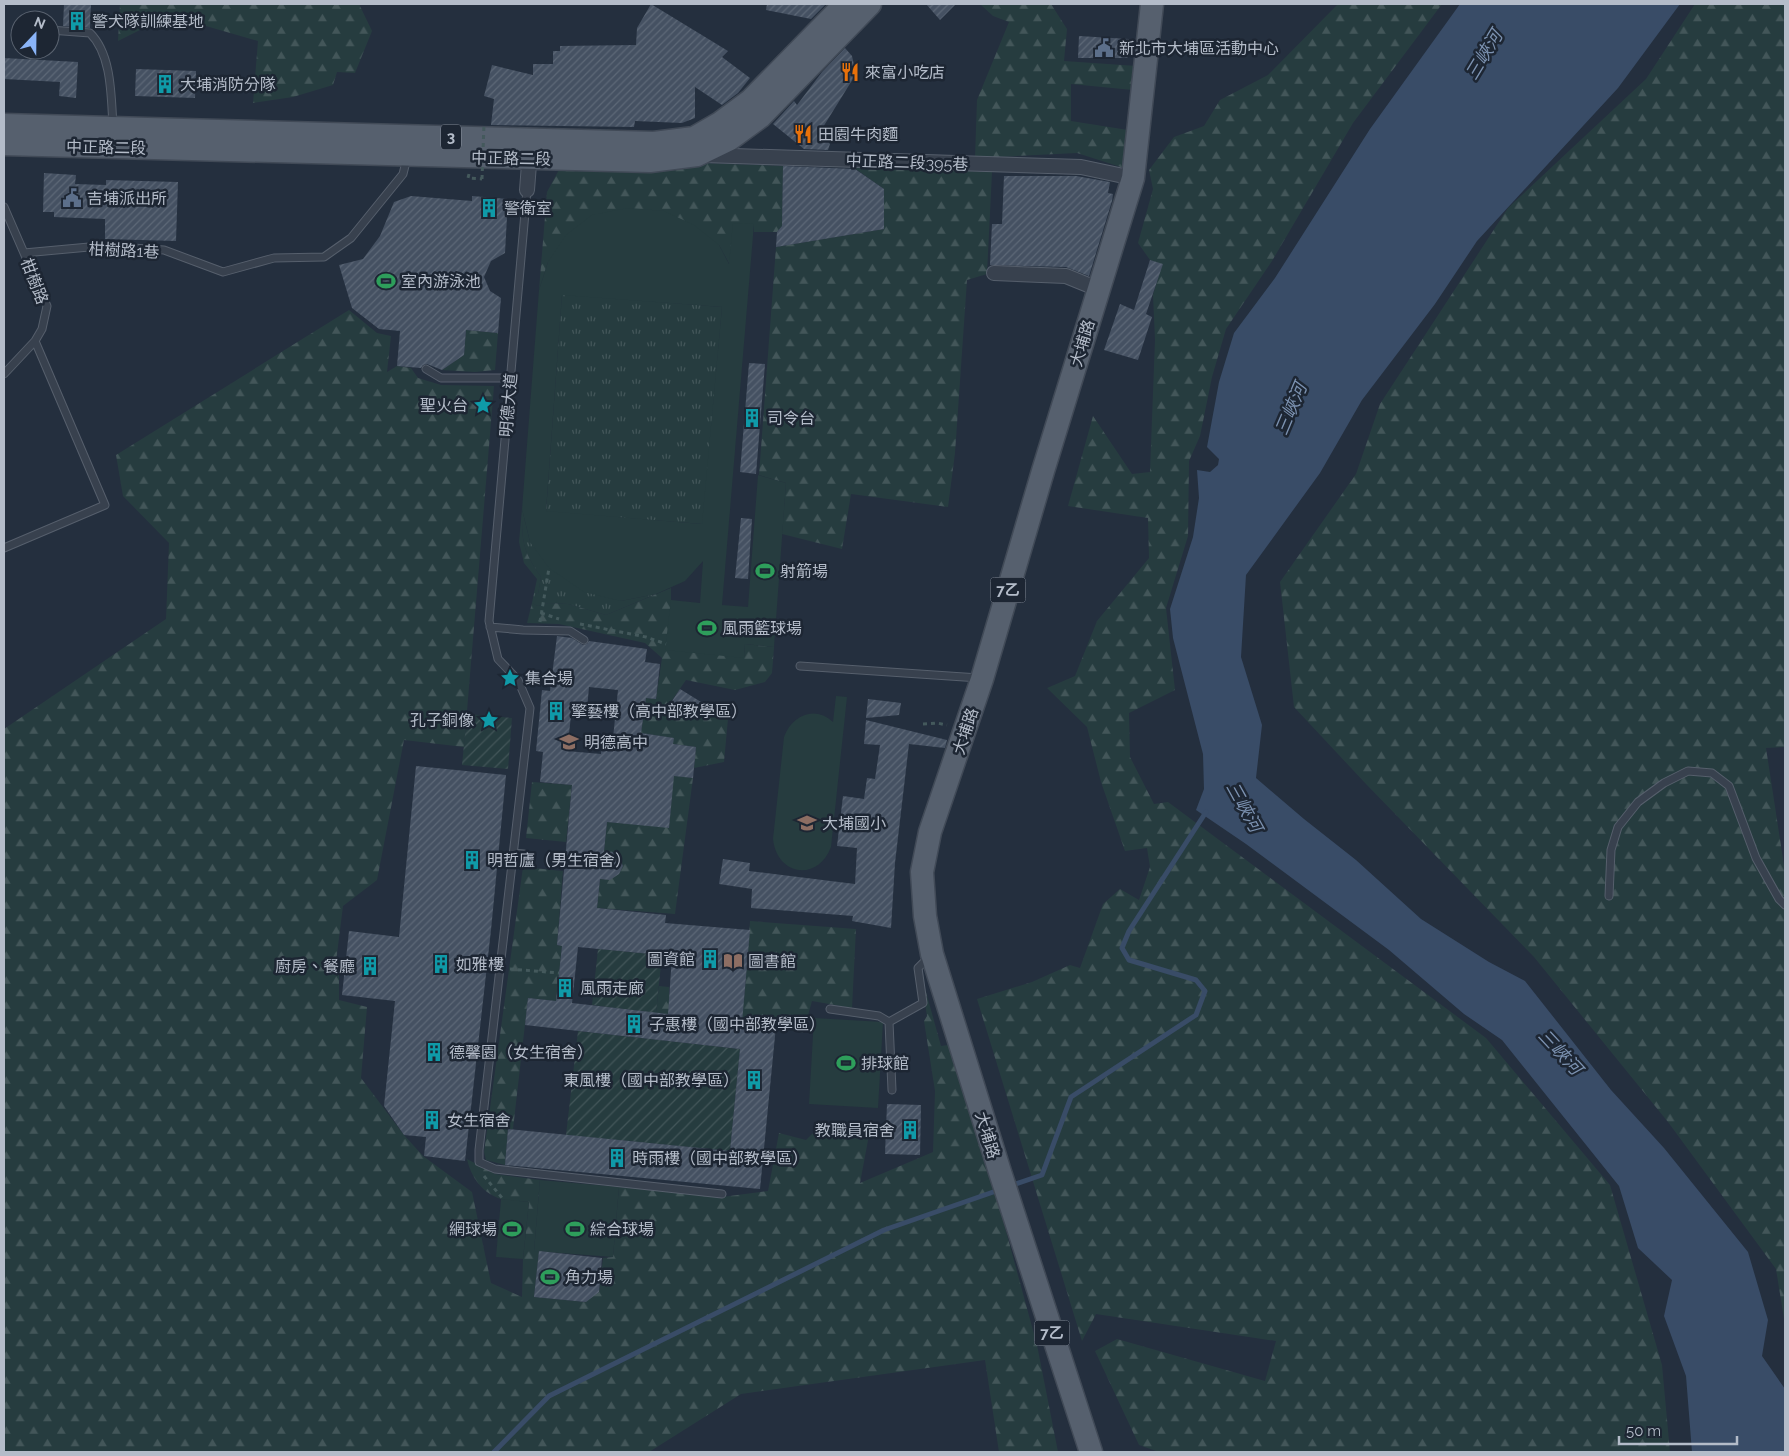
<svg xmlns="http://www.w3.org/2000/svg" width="1789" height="1456" font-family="Raleway,'Noto Sans TC',sans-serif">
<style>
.grass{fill:url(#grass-tufts)}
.forest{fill:url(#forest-firs)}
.garden{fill:url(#garden-furrows)}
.pitch{fill:#263c3f;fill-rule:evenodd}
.water{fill:#394c67}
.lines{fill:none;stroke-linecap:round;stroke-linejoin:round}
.stream{stroke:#394c67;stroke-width:5}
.building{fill:url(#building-hatch);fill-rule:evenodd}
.lane-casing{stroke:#565f6c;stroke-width:9}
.street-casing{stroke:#565f6c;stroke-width:16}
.primary-casing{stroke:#414a57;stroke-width:25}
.path{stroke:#44595c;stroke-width:3;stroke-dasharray:4 4;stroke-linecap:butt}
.lane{stroke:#38414e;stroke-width:7}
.street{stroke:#38414e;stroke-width:14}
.primary{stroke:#56606e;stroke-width:22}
.path-bridge{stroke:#44595c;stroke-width:3;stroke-dasharray:4 4;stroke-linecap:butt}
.labels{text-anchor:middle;stroke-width:5;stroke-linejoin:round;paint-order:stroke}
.shield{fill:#1d2633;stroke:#878f9c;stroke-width:1}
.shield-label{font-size:15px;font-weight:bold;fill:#b4bcc9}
.poi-label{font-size:16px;fill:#b4bcc9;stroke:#1d2633;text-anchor:start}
.street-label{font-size:16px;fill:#b4bcc9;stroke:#1d2633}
.water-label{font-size:18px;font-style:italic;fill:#7c92b1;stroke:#1d2633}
</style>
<defs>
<pattern id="grass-tufts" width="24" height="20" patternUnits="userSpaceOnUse" patternTransform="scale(1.25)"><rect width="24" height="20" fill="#263c3f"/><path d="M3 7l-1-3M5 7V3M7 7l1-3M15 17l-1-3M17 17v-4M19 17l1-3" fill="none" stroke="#435659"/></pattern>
<pattern id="forest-firs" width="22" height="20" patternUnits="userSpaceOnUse" patternTransform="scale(1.25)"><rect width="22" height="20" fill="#263c3f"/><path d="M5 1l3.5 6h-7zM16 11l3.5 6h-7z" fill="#435659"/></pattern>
<pattern id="garden-furrows" width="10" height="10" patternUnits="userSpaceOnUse" patternTransform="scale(1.25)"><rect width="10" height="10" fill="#263c3f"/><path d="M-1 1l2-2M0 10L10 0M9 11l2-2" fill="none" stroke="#435659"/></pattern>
<pattern id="building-hatch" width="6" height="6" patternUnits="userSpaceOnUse" patternTransform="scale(1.25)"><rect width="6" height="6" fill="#455162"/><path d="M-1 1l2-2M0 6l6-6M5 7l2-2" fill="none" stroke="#5d6877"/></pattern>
</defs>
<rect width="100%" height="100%" fill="#242f3e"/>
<path class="grass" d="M562,294l160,13 -19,217 -157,-12z
M522,509l8,33 91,59 35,-7 -50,21 -38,-11 -20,-1 -10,3 -6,-3 2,-10 4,1 3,-17c-19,-28 -19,-35 -19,-68z"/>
<path class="forest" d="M120,4h239l13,27 -17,42 -18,-1 -4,13 -40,12 -40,6 5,-62 -59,-17 -55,4 -26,13z
M980,4h71l16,25 -3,32 73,5 -4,24 -62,-6v37l57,9 -1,39 -50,-16 -102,5 2,-58 32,-78 -16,-6z
M1338,4h104l-89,119 -81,138 -46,68 -14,48 -12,59 -11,25 -1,75 -22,72 9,82 -46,23 1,44 24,47 14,-2 318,236 124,147 52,180 8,87h-511l-20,-7 -44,-94 22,-12 148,42 11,-40 -180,-27 -14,27 -105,-342 55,-17 38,-17 10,3 23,-64 17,-15 19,11 11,-33 -3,-19 -22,3 -24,-69 -14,-55 -40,-39 28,-12 22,-55 52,-63 -1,-40 -80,-12 25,-90 39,58 18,-2 5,-132 -2,-45 9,-30 -12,-5 -12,-17 15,-54 -4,-19 25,-33 30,-11 16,-26 48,-25z
M1695,4h90v743l-19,1 19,124v453l-9,-56 -108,-147 -134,-165 -168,-173 -72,-77 -14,-125 76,-108 24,-70 128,-196 138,-129z
M699,163l84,3 -1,60 -5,6h-23v-8l-24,41 -11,-20 -171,17 -9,28 8,-98 14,-26z
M853,167l139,5 -5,102 -20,6 -12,173 -7,54 -97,-13 -9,55 -60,-15 4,-51 -27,-8 17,-228 108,-18v-40z
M349,310l28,23 14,3 -4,36 10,-6 14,2 7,10 23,7 53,1 -30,361 -60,-7 -27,140 -34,26 -8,64 4,5v25l28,7 -6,71 43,57 19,21 49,36 19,91 31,14 1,-38 6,-57c-9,-1 -20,-1 -28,-3 -19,-6 -30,-22 -34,-40l28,15 45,6 -6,71h5l-5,46 51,5 14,-10 4,-34 10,-1 6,-70 103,10 46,-6 11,-58 27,7 14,-14 31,-3v16l18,-4 -9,48 73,-31 2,-61 -11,-70 3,-5 -5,-30 2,-1 17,61 14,-2 82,301 21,107h-59l-14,-92 -244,34 -92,58h-645v-723l162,-110 3,-76 -46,-47 -7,-41z
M466,330l32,3 -3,37 -20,2 -33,-2 22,-15z
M522,509c0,33 0,40 19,68l-3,17 -4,-1 3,-14 -13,-16 -5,-21z
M671,588v12l73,57 1,-13 29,3 -2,26 -7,9 -30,8 -49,-10 -16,23 31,-1 28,6 -5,54 -30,6 2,-21 -23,-3v-6l-32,-5 5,-35 10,1 6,-41 -17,-15 -86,-19 -32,-1 5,-20 6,3 10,-3 20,1 38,11z
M617,769l76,9 -18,136 -78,-6 3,-29c12,1 17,-2 23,-13 -4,-10 -8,-14 -19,-15l3,-29 62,5 3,-32z
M532,782l40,3 -6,57 -40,-4z
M523,867l40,4 -6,74 5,1 -6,55 -28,-3 -15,131h-5l-3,36 -19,-5 -2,-8z
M750,921l106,8 -4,79 -40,-7 -9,32 -27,-7 -120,-13 3,-27 10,1v8l75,6z"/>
<path class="garden" d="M467,714l45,4 -4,51 -46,-4z
M598,949l64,6 -6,58 -64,-8z
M578,1031l162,18 -10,102 -164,-16z"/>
<path class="pitch" d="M628,208l36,3 30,14 25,20 10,19 4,-41 21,1 -32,381 26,2 10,-132 28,8 -12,164 -29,-3 -1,14 -79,-8 6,-50 29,3 3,-42 -18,20 -29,13 -35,7 -37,-9 -35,-24 -19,-26 -8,-33 17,-219 9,-28 18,-27 26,-20zM562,295l160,12 -20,217 -156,-13z
M836,696l11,1 -16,150c-13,35 -54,29 -58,-8l11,-102c8,-22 31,-32 49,-15z
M814,1018l69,4 -5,86 -69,-4z
M540,1180l79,7 -6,70 -79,-6z
M501,1199l28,3 -6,57 -27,-2z"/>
<path class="water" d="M1460,4h220l-62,84 -141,153 -42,63 -73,96 -42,73 -74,102 -5,82 21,68 -6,53 48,41 52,41 65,59 68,43 36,19 86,109 53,58 84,104 20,68 -6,36 23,33v63h-93l-6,-76 -22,-60 8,-36 -34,-32 -19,-62 -117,-146 -38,-26 -75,-64 -143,-106 -50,-34 8,-21 -1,-35 -30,-116 -3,-29 23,-72 6,-39 -2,-28 13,2 8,-7 1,-6 -12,-12 12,-65 15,-49 41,-55 95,-149z"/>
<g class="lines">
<path class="stream" d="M1010,1186l32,-11 29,-78 125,-82 9,-24 -9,-11 -67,-20 -7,-12 7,-17 77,-119
M494,1452l55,-56 335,-166 115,-40"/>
</g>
<path class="building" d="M64,4h27l-1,24 -27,-2z
M651,4l77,47 -6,6 28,21 -12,15 -16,12 -27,-18v31l-13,5 -47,-2 -1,6 -143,-2 3,-26 -10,-3 8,-31 41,10v-11h20v-13h7v-5l76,-1 1,-17z
M767,4h59l-15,15 -45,-9z
M926,4h30l-16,16z
M1079,36l50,3 -1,19h-50z
M845,48l7,8 4,18 -36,58 10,12 -2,6 -24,-1 -31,-25 21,-23 3,4 25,-33z
M4,58l74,4 -2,36 -17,-2 1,-14 -56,-3z
M136,69l60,2 -1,27 -60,-2z
M783,166l72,3 29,20v40l-108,18 1,-15 5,-6z
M44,173l32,2 -1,9 31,1v-5l72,2 -2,59 -71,-2v-20l-51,-2v-5h-11z
M1004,176h72l34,6 -2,11 5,1 -1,7 -23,75 -23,-9 -76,-2 2,-41h10z
M411,196l61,5v-5l36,3 -3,54 -14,8 -7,16 6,14 11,7 -3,35 -32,-3 -2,25 -22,15 -15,-6 -4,1 -2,3 -24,-2 3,-35 -21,-2 -27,-21 -13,-43 24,-6 17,-23 14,-34z
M1150,260l13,4 -17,50 6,3 -14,43 -34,-10 16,-46 14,6z
M749,363l16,1 -9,110 -16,-2z
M741,518l11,1 -4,60 -13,-1z
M557,636l15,2 11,7 4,-1 2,-3 58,8 -2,13 15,2 -4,35 -10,-1 -5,35 33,5 -1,6 23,3 -3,31 -19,-2 -5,52 -62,-6 -3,29 9,1 6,5 4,9 -4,8 -9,6 -10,-1 -3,29 69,7 -1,8 85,7 -8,93 34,3 -16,163 -255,-24 3,-36 222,22 10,-102 -215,-24 3,-27 28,3 6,-55 -5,-1 15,-160 -32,-3 3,-30 -7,-1 6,-61 8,1zM589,687l29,3 -5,48 -11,-1 -1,17 -34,-3 5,-44 15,2zM578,947l94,9 -4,58 -96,-11z
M680,689l21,13 -10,15 -21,-13z
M868,699l33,4 -2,12 -33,3z
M866,720l81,20 -2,8 -36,-4 -14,119 -4,65 -39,-7 1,-5 -102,-8 1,-19 -33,-5 4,-25 27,4 -1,8 106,13 2,-36 -20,-2 6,-50 21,3 3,-21 8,1 5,-34 -16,-1z
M416,766l90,9 -15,155 -26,231 -41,-5 2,-19 -22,-2 -20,-29 11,-105 -53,-6 7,-64 50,6z
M887,1104l34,1 -1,50 -35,-1z
M539,1251l63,7 -3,34 -13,10 -52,-5z"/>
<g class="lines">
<g class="lane-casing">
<path id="lane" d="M50,30l40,3c22,22 21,63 23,93
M527,190l-38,431 9,38 20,21 12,28 -51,442v12l16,7 227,25
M4,207l43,99 -5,23 -7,12 -31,33
M24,253l76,-7 64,4 59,22 51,-14 50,-1 27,-19 52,-64 4,-16
M426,369l15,9h70
M4,548l101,-43 -70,-164
M490,627l33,3 47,1 14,9
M800,666l179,12
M513,853l11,1
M1609,896l2,-46 7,-23 20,-25 26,-19 24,-12 24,2 17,13 27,72 23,41 6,6
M830,1009l49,7 10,6
M892,1090l-3,-68 34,-19 -5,-35 12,-12"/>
</g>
<g class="street-casing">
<path id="street" d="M703,155l378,12 52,11
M527,190l3,-39
M994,273l72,3 32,13"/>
</g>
<g class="primary-casing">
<path id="primary" d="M4,125l650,18 40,-5 26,-15 31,-23 94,-96
M4,144l646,17 47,-6 33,-16 30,-22 110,-113
M1091,1452l-91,-280 -68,-218 -7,-38 -3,-44 8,-40 52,-153 61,-208 90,-293 19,-174"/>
</g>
<path class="path" d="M469,174l-1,4 14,1
M541,613l18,6
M540,622l9,-54
M580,624l66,13 20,7
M923,724l14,-1 10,2
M510,969l49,4
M484,1176l19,23"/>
<use href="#lane" class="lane"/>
<use href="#street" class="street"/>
<use href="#primary" class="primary"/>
<path class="path-bridge" d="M482,179l2,-55"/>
</g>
<defs>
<g id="building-bare" transform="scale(1.5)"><path d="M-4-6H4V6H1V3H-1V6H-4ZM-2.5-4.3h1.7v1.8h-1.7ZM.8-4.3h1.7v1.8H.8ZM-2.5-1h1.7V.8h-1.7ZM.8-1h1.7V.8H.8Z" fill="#0f9aa8" stroke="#1d2633" stroke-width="2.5" paint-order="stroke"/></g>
<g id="civic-bare" transform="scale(1.5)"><path d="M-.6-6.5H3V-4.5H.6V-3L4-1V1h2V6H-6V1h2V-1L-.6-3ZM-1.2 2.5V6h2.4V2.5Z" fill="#5c6f8a" stroke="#1d2633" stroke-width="2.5" paint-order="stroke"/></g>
<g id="restaurant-bare" transform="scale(1.5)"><path d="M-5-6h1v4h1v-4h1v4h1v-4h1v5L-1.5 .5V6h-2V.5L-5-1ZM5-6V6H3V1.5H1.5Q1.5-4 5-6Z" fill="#e8710a" stroke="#1d2633" stroke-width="2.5" paint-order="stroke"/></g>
<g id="stadium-bare" transform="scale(1.5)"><path d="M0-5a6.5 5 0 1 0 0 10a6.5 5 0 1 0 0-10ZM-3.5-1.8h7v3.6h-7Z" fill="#2e9e5b" stroke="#1d2633" stroke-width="2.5" paint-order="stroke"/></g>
<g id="sight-bare" transform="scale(1.5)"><path d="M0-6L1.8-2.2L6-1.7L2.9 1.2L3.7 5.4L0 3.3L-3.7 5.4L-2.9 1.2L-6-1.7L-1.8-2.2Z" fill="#0f9aa8" stroke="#1d2633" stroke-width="2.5" paint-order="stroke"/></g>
<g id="school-bare" transform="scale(1.5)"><path d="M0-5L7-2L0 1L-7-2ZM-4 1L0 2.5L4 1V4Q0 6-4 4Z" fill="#8d6e63" stroke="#1d2633" stroke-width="2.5" paint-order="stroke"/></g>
<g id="library-bare" transform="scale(1.5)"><path d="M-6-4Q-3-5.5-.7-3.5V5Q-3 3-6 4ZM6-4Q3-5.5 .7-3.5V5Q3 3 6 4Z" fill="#8d6e63" stroke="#1d2633" stroke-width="2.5" paint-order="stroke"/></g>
</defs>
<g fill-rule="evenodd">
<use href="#building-bare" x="77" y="21"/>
<use href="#civic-bare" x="1104" y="48"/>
<use href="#restaurant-bare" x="850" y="72"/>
<use href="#building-bare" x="165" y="84"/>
<use href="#restaurant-bare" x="803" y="134"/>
<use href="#civic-bare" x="72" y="198"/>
<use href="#building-bare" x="489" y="208"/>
<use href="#stadium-bare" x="386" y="281"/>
<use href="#sight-bare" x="483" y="405"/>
<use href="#building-bare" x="752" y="418"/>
<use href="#stadium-bare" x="765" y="571"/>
<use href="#stadium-bare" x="707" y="628"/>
<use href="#sight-bare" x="510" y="678"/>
<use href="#building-bare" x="556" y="711"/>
<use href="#sight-bare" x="489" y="720"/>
<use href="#school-bare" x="569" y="742"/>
<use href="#school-bare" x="807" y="823"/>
<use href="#building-bare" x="472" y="860"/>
<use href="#building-bare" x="710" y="959"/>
<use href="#library-bare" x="733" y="961"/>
<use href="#building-bare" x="441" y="964"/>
<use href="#building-bare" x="370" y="966"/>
<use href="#building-bare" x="565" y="988"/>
<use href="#building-bare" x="634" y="1024"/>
<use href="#building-bare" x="434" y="1052"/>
<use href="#stadium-bare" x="846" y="1063"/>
<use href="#building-bare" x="754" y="1080"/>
<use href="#building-bare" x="432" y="1120"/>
<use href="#building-bare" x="910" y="1130"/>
<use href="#building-bare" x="617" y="1158"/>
<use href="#stadium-bare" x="512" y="1229"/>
<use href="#stadium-bare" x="575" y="1229"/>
<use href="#stadium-bare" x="550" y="1277"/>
</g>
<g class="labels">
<g class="shield">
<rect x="441" y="124.5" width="20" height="25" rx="4"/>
<rect x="990.5" y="577.5" width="35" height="25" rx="4"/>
<rect x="1034.5" y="1320.5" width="35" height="25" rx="4"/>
</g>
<g class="shield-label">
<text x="451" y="142">3</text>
<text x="1008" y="595">7乙</text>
<text x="1052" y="1338">7乙</text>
</g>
<g class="poi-label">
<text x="92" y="27">警犬隊訓練基地</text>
<text x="1119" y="54">新北市大埔區活動中心</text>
<text x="865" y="78">來富小吃店</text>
<text x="180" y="90">大埔消防分隊</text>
<text x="818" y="140">田園牛肉麵</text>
<text x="87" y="204">吉埔派出所</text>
<text x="504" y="214">警衛室</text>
<text x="401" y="287">室內游泳池</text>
<text x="468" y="411" text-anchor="end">聖火台</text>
<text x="767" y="424">司令台</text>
<text x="780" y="577">射箭場</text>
<text x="722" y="634">風雨籃球場</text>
<text x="525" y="684">集合場</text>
<text x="571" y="717">擎藝樓（高中部教學區）</text>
<text x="474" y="726" text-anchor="end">孔子銅像</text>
<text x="584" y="748">明德高中</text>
<text x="822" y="829">大埔國小</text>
<text x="487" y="866">明哲廬（男生宿舍）</text>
<text x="695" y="965" text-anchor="end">圖資館</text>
<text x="748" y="967">圖書館</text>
<text x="456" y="970">如雅樓</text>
<text x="355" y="972" text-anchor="end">廚房、餐廳</text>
<text x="580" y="994">風雨走廊</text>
<text x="649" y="1030">子惠樓（國中部教學區）</text>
<text x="449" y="1058">德馨園（女生宿舍）</text>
<text x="861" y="1069">排球館</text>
<text x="739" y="1086" text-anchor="end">東風樓（國中部教學區）</text>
<text x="447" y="1126">女生宿舍</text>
<text x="895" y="1136" text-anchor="end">教職員宿舍</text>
<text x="632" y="1164">時雨樓（國中部教學區）</text>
<text x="497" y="1235" text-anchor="end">網球場</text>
<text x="590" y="1235">綜合球場</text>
<text x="565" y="1283">角力場</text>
</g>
<g class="street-label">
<text transform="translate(106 147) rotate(1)" y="6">中正路二段</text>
<text transform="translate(511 158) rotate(1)" y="6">中正路二段</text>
<text transform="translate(907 162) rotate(2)" y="6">中正路二段395巷</text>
<text transform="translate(124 250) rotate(3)" y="6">柑樹路1巷</text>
<text transform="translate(35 281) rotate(69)" y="6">柑樹路</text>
<text transform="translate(1082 343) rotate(-73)" y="6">大埔路</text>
<text transform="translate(508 405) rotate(-85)" y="6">明德大道</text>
<text transform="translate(965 731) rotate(-72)" y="6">大埔路</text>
<text transform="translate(988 1135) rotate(73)" y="6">大埔路</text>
</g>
<g class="water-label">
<text transform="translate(1484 55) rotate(-59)" y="6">三峽河</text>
<text transform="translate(1291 409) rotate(-67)" y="6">三峽河</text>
<text transform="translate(1244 807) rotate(61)" y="6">三峽河</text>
<text transform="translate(1560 1052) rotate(47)" y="6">三峽河</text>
</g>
</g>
<rect width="1789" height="1456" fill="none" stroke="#b4bcc9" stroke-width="10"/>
<g transform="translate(35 35) rotate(22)"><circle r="24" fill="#1d2633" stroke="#59626f"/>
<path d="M0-4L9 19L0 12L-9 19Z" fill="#8ab4f8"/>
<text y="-8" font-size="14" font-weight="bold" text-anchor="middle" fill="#b4bcc9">N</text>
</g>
<path d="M1619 1436v8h118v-8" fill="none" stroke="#b4bcc9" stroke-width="2.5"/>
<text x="1626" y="1436" font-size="15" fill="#b4bcc9" stroke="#1d2633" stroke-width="4" paint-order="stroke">50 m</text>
</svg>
